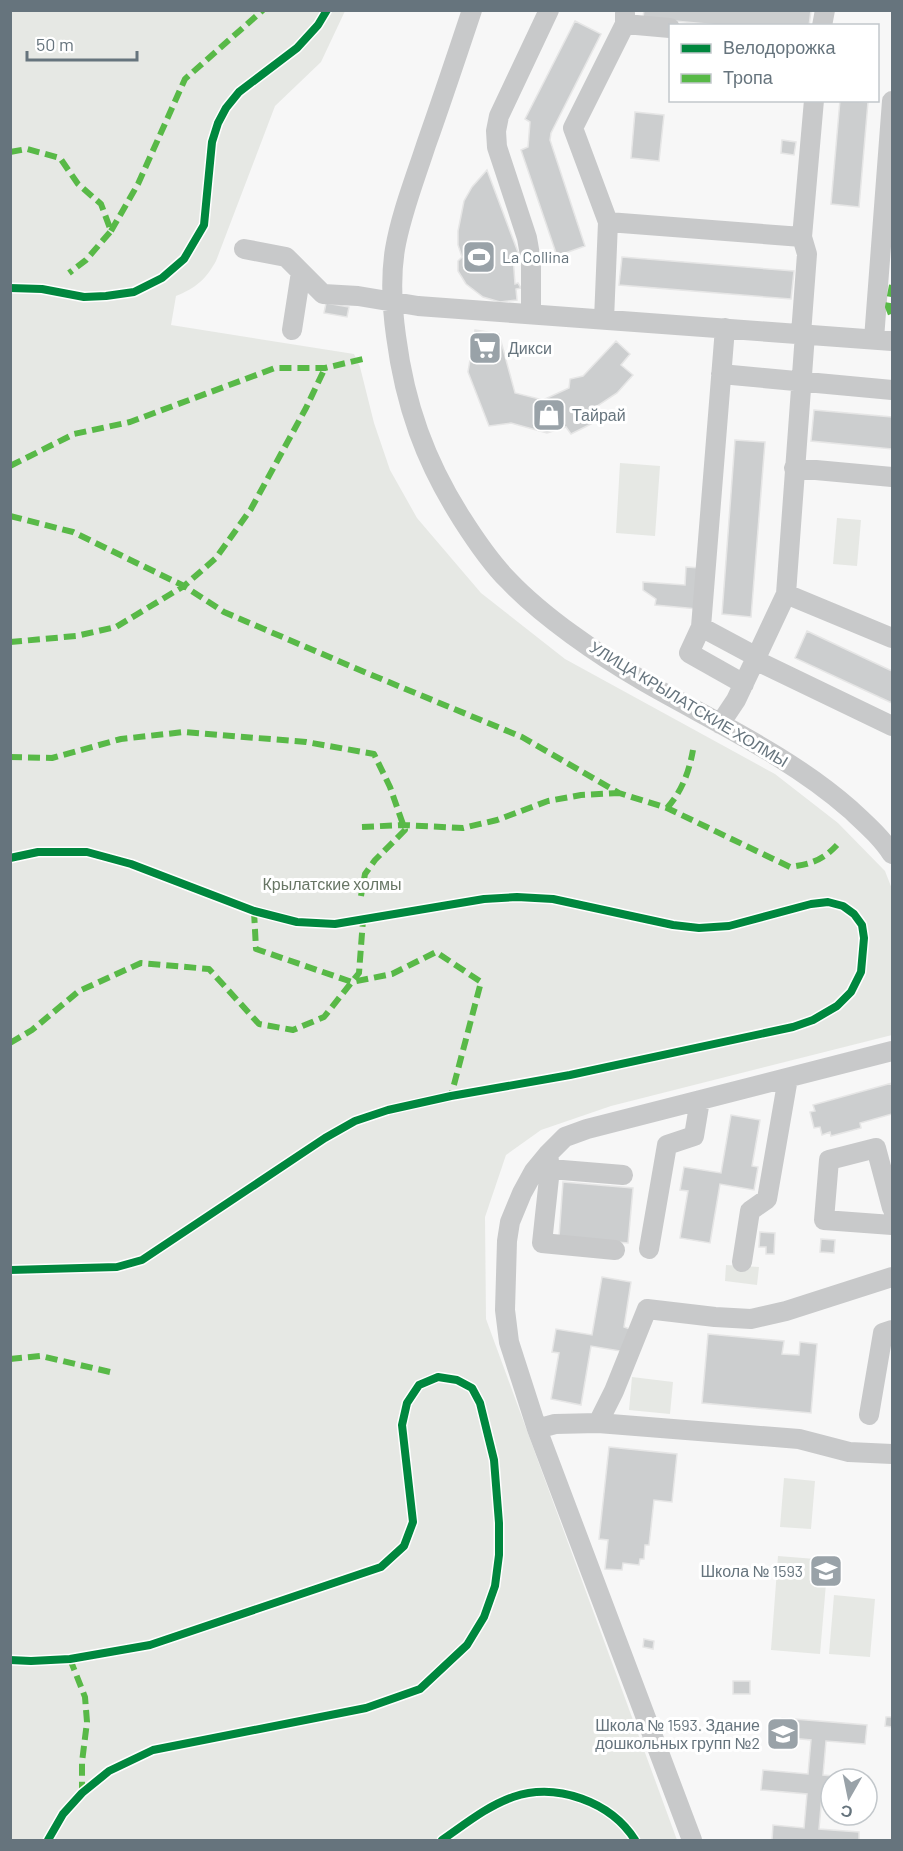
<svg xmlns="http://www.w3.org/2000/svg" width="903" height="1851" font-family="Barlow,sans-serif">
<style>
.green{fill:#e6e8e4}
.building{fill:#cccecf;stroke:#e6e6e6;stroke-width:1.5}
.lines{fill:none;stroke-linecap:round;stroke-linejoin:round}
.minor{stroke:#c8c9ca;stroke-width:20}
.quiet{stroke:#58b947;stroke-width:6;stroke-dasharray:12 6;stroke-linecap:butt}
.cycleway-casing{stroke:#fff;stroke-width:11}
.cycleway{stroke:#00873e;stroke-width:8}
.labels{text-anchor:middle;stroke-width:6;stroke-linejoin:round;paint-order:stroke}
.poi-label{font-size:16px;fill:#66747d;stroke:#fff;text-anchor:start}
.street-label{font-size:16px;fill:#66747d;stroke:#fff}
.park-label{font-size:16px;fill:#687665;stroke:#fff}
</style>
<rect width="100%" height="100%" fill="#f7f7f7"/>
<path class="green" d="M10,11h335l-24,51 -46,44 -59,155c-10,18 -20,27 -40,35l-5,29 183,29 6,13 14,56 16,47 27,48 64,75 84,66 210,115 63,49 47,48 7,18v146l-281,71 -70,24 -35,25 -21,62 1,102 191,521h-666z
M620,463l40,3 -5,70 -39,-3z
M837,518l24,2 -4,46 -24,-2z
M726,1265l33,2 -2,18 -32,-4z
M632,1377l41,5 -3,32 -41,-4z
M784,1478l31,3 -4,48 -31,-2z
M778,1556l50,4 -8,94 -49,-4z
M834,1595l41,4 -5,58 -41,-3z"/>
<path class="building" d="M644,10h167l-2,16h-81l-85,-8z
M575,21l26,13 -50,99 -1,7 35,106 -28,10 -36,-106 7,-3 2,-25 -5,-3z
M840,100l28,2 -9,105 -28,-3z
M635,112l29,3 -5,46 -28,-3z
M782,140l14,2 -2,13 -13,-2z
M487,170l32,85 -6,1 2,28 3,-1 3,5 -5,1 1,11 -17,2 -17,-5 -17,-13 -8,-13v-10l4,-4 -4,-12v-14l6,-30 8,-14z
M622,257l172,14 -3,28 -172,-14z
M326,303l23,4 -2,10 -23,-4z
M475,330l24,4 16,59 28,7 26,-12 1,-9 13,-3 33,-35 14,13 -9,11 12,10 -16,18 -29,19 3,12 -20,10 -5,-7 -19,6 -36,-10 -22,3 -21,-54z
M814,410l78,7v32l-81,-8z
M735,440l30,2 -14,175 -29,-3z
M686,567l15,1 -3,41 -43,-4 1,-6 -13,-9v-8l42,3z
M807,631l85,40v32l-97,-45z
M892,1083v31l-32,9 1,5 -30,8 -1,-4 -8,3 -2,-8 -6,1 -4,-16 5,-1 -2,-6z
M731,1115l29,5 -8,46 6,1 -4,23 -34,-6 -10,59 -30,-5 8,-47 -8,-1 4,-23 37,6z
M563,1182l70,6 -5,55 -69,-6z
M760,1232l15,1 -1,21h-8v-7h-7z
M821,1239l14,1 -1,13 -14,-1z
M602,1277l29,5 -7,45 6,2 -4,23 -35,-6 -10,59 -30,-6 8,-46 -7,-1 4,-23 36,6z
M708,1334l76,7 -2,13 17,1 1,-13 17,2 -6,69 -109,-10z
M609,1447l68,7 -5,48 -18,-2 -5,45h-4l-1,14h-4l-1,6 -16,-2 -1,7 -17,-1 3,-29 -9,-1z
M644,1639l10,2 -1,8 -10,-2z
M733,1681h17v13h-17z
M886,1717h6v10l-7,-1z
M782,1718l85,7 -2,19 -39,-3 -3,34 47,4 -2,20 -1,-20h-36v17l-9,-1 -3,34 40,3v8h-87l1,-15 31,3 3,-34 -46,-4 2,-20 45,4 3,-34 -31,-3z"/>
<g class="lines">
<path class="minor" d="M472,10c-15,45 -30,90 -46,135 -11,34 -25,69 -31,104 -5,30 -3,58 1,87 9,69 29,125 66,183 14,22 28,43 46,61 35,37 91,75 135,101 71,41 147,75 208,129 15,14 30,27 41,44
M625,13v11l45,4
M822,26l3,-16
M608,222l-35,-94 52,-104
M802,237l12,-137
M244,249l42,8 37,37 35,2 60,10 474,35
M531,314v-53l-4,-23 -30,-91 -1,-16 3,-15 50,-106
M604,320l4,-98 194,15 5,17 -6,80
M725,328l-24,299 -12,26 55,31
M292,330l9,-58
M874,339l18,-238
M721,374l171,16
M794,468l98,9
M786,594l19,-260
M701,627l56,30
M755,660l31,-66 106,44
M720,724l16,-24 19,-40 137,66
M548,1154l2,15 -8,74 73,7
M550,1169l73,6
M892,1208l-16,-60 -47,12 -5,60 68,5
M649,1249l18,-104 27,-9 6,-36
M742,1262l8,-51 17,-12 21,-121
M869,1415l14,-82 9,-3
M598,1423l201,16 50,13 43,2
M537,1429l18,-5 43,-1 16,-32 33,-82 68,8 36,2 35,-8 106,-34
M692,1840l-155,-411 -28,-87 -4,-32 2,-69 3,-19 12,-29 12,-22 14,-17 17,-17 22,-8 305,-78"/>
<path class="quiet" d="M10,152l17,-3 33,9 18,26 23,20 10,27 -25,29 -17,13
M111,231l27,-47 47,-105 78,-69
M892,285l-4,22 4,10
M10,466l64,-32 56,-12 145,-54h50l38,-9
M10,516l63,16 111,54 40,26 138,59 160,66 97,56 48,15 123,59c20,-3 32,-6 47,-22
M10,642l66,-6 40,-9 68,-41 32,-28 35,-49 55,-101 19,-40
M10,757l42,1 69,-19 63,-7 122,10 68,12 16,33 15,43 -30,30 -10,14 -4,22
M667,808c15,-17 22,-36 26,-58
M362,827l41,-2 60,3 34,-8 51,-19 33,-6 38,-2
M254,911l2,38 96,33 40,-8 44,-22 45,30 -30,114
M10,1043l22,-13 47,-39 62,-28 68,6 50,55 34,6 31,-13 35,-44 4,-53
M10,1359l31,-3 69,16
M70,1659l15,38 2,25 -5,40v31"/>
<g class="cycleway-casing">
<path id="cycleway" d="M10,288l32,1 42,8 22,-1 28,-4 28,-14 22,-19 20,-34 8,-83 6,-19 8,-15 13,-16 58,-44 21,-23 9,-15
M10,858l28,-6h49l44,12 123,47 43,11 38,2 149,-25 33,-2 36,2 120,26 26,3 30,-2 82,-22 17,-2 15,4 11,8 8,11 2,13 -3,34 -10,20 -14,14 -24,14 -20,7 -223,48 -119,21 -63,14 -33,11 -30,17 -183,122 -25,7 -107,3
M10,1660l21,1 39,-2 80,-14 231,-78 23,-21 9,-24 -11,-97 5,-22 12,-18 19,-8 19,3 15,8 8,15 14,57 5,63v32l-4,31 -11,31 -17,28 -47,44 -54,19 -213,42 -44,21 -27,22 -19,21 -15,26
M442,1840c22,-15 45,-34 71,-43 44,-15 98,5 122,43"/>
</g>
<use href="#cycleway" class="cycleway"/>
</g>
<defs>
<g id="stadium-square" transform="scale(1.725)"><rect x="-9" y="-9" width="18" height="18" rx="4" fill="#99a2a8" stroke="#fff"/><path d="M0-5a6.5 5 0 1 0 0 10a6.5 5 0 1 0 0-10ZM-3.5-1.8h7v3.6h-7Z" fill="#fff"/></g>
<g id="supermarket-square" transform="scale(1.725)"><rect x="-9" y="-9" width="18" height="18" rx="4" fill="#99a2a8" stroke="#fff"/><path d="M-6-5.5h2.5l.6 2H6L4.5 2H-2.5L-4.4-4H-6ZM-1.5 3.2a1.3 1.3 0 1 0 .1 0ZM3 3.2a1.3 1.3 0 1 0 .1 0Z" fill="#fff"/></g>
<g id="shop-square" transform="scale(1.725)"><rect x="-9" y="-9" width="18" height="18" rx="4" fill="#99a2a8" stroke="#fff"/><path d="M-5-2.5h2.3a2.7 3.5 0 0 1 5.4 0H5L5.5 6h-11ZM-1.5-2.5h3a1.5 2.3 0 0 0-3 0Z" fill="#fff"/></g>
<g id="school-square" transform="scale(1.725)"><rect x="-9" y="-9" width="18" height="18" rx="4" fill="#99a2a8" stroke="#fff"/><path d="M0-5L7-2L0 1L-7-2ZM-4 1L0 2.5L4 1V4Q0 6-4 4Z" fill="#fff"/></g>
</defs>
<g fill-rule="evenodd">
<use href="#stadium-square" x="479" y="257"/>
<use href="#supermarket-square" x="485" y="348"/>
<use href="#shop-square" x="549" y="415"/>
<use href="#school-square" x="826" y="1571"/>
<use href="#school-square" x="783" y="1734"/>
</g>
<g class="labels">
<g class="poi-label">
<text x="502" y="263">La Collina</text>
<text x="508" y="354">Дикси</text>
<text x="572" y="421">Тайрай</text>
<text x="803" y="1577" text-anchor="end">Школа № 1593</text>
<text x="760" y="1731" text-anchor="end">Школа № 1593. Здание<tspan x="760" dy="18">дошкольных групп №2</tspan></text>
</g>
<g class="street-label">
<text transform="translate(689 704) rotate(31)" y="6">УЛИЦА КРЫЛАТСКИЕ ХОЛМЫ</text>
</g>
<g class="park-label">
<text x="332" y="890">Крылатские холмы</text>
</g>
</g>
<rect width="903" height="1851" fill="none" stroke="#66747d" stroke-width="24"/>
<rect x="669" y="24" width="210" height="78" fill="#ffffff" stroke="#c2c7cb" stroke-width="1.5"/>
<rect x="681" y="44" width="30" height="9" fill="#00873e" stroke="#c2c7cb" stroke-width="1.5"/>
<text x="723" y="54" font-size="18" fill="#66747d">Велодорожка</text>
<rect x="681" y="74" width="30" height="9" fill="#58b947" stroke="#c2c7cb" stroke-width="1.5"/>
<text x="723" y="84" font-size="18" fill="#66747d">Тропа</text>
<g transform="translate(849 1797) rotate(189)"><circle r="28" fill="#ffffff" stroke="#c2c7cb" stroke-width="1.5"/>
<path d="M0-4.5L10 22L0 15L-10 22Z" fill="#99a2a8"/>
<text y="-9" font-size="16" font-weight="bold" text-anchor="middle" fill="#66747d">С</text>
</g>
<path d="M27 51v9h110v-9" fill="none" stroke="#66747d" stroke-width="3"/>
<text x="36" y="51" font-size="18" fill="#66747d" stroke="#ffffff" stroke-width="4.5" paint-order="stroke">50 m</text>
</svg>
